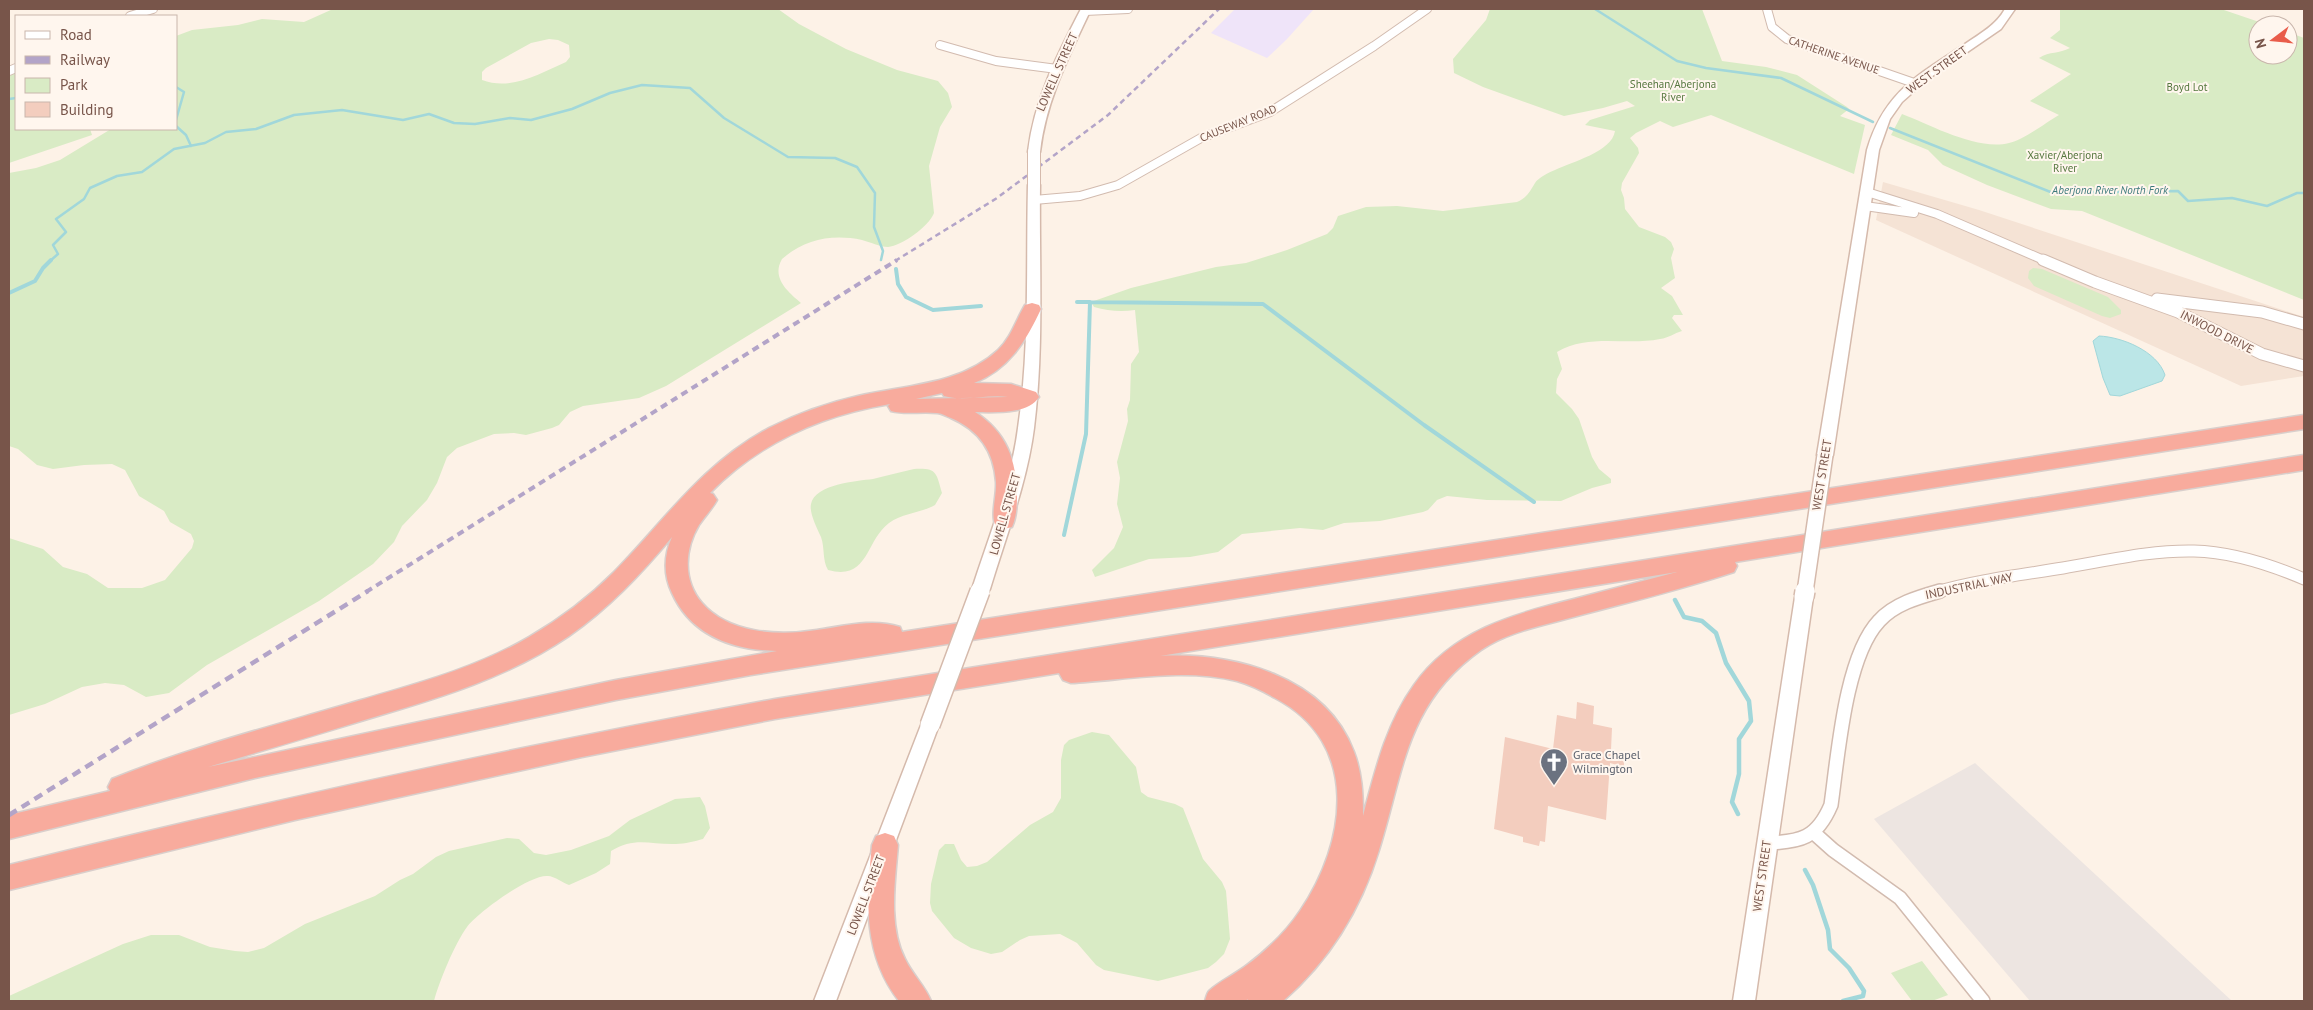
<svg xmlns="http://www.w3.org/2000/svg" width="2313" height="1010" font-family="'PT Sans',sans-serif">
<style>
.residential{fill:#f5e3d5}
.industrial{fill:#ede5e1}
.education{fill:#efe4f9}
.green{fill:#d9ebc5;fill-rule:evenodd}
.water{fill:#bbe6e7;stroke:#a1d7da}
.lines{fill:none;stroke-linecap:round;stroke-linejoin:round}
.stream-far2{stroke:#a1d7da;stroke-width:2.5}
.stream-far1{stroke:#a1d7da;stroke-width:4}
.stream{stroke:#a1d7da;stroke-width:4.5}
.building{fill:#f3cdbe}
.minor-far2-casing{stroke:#d2bbaf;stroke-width:10}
.minor-far1-casing{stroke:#d2bbaf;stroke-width:13}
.minor-casing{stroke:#d2bbaf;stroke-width:16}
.secondary-casing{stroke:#d5baac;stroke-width:3}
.motorway-casing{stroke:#d9cfcc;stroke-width:3}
.minor-far2{stroke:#fff;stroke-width:8}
.minor-far1{stroke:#fff;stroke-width:11}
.minor{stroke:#fff;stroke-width:13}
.secondary{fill:#fff;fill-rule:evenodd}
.motorway{fill:#f8ab9d;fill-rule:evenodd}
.rail-far2{stroke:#b3a4c8;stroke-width:2.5;stroke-dasharray:5.5 4;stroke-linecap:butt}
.rail-far1{stroke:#b3a4c8;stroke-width:4;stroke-dasharray:7 5;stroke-linecap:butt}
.rail{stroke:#b3a4c8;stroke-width:4.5;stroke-dasharray:9 6;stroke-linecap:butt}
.secondary-bridge-far2-casing{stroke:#d5baac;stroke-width:14;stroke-linecap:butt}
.secondary-bridge-far1-casing{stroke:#d5baac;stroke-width:18;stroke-linecap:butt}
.secondary-bridge-casing{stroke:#d5baac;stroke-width:22;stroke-linecap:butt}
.secondary-bridge-far2{stroke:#fff;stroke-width:12}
.secondary-bridge-far1{stroke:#fff;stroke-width:15}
.secondary-bridge{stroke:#fff;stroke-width:19}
.labels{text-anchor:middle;stroke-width:4;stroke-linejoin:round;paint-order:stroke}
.far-street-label{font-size:11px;fill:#78554a;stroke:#fff6ee}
.far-park-label{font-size:11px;fill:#56783f;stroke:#fff6ee}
.far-water-label{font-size:11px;font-style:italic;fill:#3d7a7d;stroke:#fff6ee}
.street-label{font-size:12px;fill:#78554a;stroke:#fff6ee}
.worship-label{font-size:12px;fill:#5b616d;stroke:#fff6ee;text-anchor:start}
</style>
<rect width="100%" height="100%" fill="#fdf2e7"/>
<path class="residential" d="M1883,182l96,28 325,107v59l-63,10 -365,-166z"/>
<path class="industrial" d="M1975,763l257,238h-202l-156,-182z"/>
<path class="education" d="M1235,9h79l-27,30 -20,19 -56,-25z"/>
<path class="green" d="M333,9h445l21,15 47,25 51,21 41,11 10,12 4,14 -12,20 -11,39 5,47c-5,13 -32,33 -46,34 -8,0 -18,-5 -26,-7 -30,-6 -57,-1 -80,19 -11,19 6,33 19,44l-135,83 -27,12 -56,8 -13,6 -11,13 -7,3 -26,7 -12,-2 -20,1 -37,14 -10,9 -10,26 -10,17 -25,26 -8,16 -21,22 -54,37 -112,64 -38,28 -23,4 -22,-12 -19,-2 -23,4 -37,17 -36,11v-177l34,11 20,18 24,7 21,14h34l23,-8 27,-32 2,-7 -3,-7 -21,-12 -6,-11 -25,-15 -14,-26 -13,-6 -28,1 -31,4 -16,-4 -19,-16 -9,-3v-273l27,-5 24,-8 51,-31h65v-93l16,-6 46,-5 24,-6 42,3zM549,39l9,1 11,5 1,12 -4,5c-27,12 -55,29 -84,18v-8l4,-4 45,-25z
M1490,9h212l20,52 44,6 31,8 50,32 2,2 -9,7 25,9 -11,49 -143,-59 -38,12 -13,-6 -24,12 -6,5 8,10 1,5 -17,30 -1,7 3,8 1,11 14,18 26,10 6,5 3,7 -3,9 4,20 -14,10 11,8 11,19h-9l-2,3 10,13c-8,2 -13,7 -22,8 -34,7 -71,-6 -103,13l5,17 -5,10 -1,14 16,16 7,10 13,38 7,12 12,10v4l-19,5 -31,13 -74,-1 -40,-4 -10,4 -9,10 -5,2 -43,9 -36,2 -21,7 -23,-2 -58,6 -24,18 -28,5 -41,2 -54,18 -3,-7 22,-22 9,-21 -6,-23 3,-26 -3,-16 11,-41 -1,-12 3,-9 1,-36 8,-12 -4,-42c-14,2 -27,1 -41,-3l-3,-5 40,-14 85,-21 30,-4 41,-13 40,-16 6,-6 5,-12 28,-9 31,-1 46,5 74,-9c10,-4 13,-11 18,-19 3,-5 14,-11 20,-13 16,-8 57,-18 60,-39l-30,-6 5,-5 45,-14 -8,-5 -24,7 -39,8 -81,-29 -29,-14 -1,-14 33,-39z
M2060,9h161l47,16h-10v30h30v-23l16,6v262l-222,-89 -31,-2 -64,-24 -44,-20 -15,-15 -37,-15 11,-21c29,11 75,37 107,29 15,-3 36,-20 50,-28l-29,-14 41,-27 -32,-16c11,-7 20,-4 31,-10l-20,-10 10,-8z
M16,73v56h74l2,6 -83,28v-87z
M2033,268l9,1 66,28 13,13v4l-11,4 -8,-2 -68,-30 -6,-8 1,-7z
M914,469c23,-1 22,3 28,24l-7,12c-14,8 -32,8 -46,18 -24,18 -20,58 -61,47 -6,-10 -3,-22 -7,-33 -4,-9 -12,-24 -10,-33 4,-20 46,-23 62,-25 13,-3 27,-7 41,-10z
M1092,732l17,3 27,32 5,25 7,5 27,7 8,4 20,51 19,23 4,9 4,48 -6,15 -8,8 -8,6 -50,13 -54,-11 -8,-5 -19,-22 -17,-9 -31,2 -9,4 -18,12 -11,2 -20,-6 -17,-10 -22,-27 -2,-8 1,-19 8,-34 6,-6h9l7,16 6,7 10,-1 10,-4 43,-37 23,-13 8,-14v-38l3,-15 5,-5z
M700,797l5,9 5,22 -7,11c-8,2 -18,5 -27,5 -25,1 -41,-8 -65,7l-1,13 -14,9 -27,12c-6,-2 -15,-9 -21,-9 -18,-2 -71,37 -81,51 -12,16 -28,55 -33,74h-425v-5l114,-52 28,-9h28l31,12 25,4 13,1 16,-4 41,-24 70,-28 25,-16 13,-6 23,-17 13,-6 58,-13 12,1 15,14 12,2 25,-5 38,-14 21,-16 45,-21z
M1922,961l26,34 -16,6h-20l-21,-28z"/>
<path class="water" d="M2099,336c23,1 58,15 66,39l-3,6 -42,15 -10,-1 -7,-17 -10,-37z"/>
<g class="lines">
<path class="stream-far2" d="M1595,9l82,52 29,7 75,10 92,44
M176,87l8,5 -8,28
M9,99l7,-1
M176,126l10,9 5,11
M1890,128l163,65 125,-2 10,10 44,-3 35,8 30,-13h7
M50,261l8,-7 -5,-9 13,-13 -10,-13 28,-20 6,-11 27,-12 25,-4 32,-23 31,-6 21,-11 30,-3 38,-14 48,-5 61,10 26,-6 25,9 21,1 35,-6 21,2 41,-11 38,-16 32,-8 48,3 34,30 64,39 47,1 22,9 18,26 -1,34 9,24 -2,9"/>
<path class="stream-far1" d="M896,269l2,15 8,13 27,13 48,-4
M9,293l26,-12 8,-13 8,-8
M1090,302l173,2 161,121 110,77
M1064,535l22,-101 4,-132h-13"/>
<path class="stream" d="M1675,600l9,17 18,4 14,12 10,30 23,38 2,20 -12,18v35l-7,28 6,12
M1805,870l8,15 15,45 2,19 19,19 15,23 -1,5 -20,5"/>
</g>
<path class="building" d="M1577,702l17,4 -1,18 19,4 -1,22 13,4v13l-14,-4 -4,57 -58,-14 -3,36 -5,-1 -1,5 -16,-4v-5l-29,-8 11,-92 48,12 4,-34 19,4z"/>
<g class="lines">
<g class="minor-far2-casing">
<path id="minor-far2" d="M1767,9l5,18 15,12 130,45
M1085,11l43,-2
M130,16l23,-7
M940,45l56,16 61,8
M9,71l7,-3
M1867,192l70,22 109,47
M1034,200l46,-4 38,-11 83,-47 69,-26 104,-66 53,-37
M1865,206l49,7"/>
</g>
<g class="minor-far1-casing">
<path id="minor-far1" d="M2043,260l52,22 83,30 84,42 42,12
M2157,299l105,13 42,12
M1936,592c41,-12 84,-17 127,-24 43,-7 87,-18 131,-17 38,1 75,13 110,28"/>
</g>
<g class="minor-casing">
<path id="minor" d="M1814,833l19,17 67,48 83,103
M1767,843c34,-1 50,-5 64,-38 7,-49 14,-148 48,-184 15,-17 40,-24 61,-30"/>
</g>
<g class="secondary-casing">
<path id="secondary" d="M1081,9h10c-22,47 -45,91 -51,143l-6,4 -4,-1 -2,-3c6,-52 29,-97 53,-143z
M2005,9h10l-14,20 -73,50 -26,23 -12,17 -11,31 -46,305 -2,4 -6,2 -6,-2 -2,-4 50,-305c17,-58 51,-75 98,-106 16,-11 31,-19 40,-35z
M1034,181l6,4c-1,80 4,163 -6,243 -7,55 -28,108 -44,161l-3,5 -6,2 -6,-2 -3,-5c17,-53 39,-106 46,-161 12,-79 8,-163 10,-243z
M1804,590l6,2 3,5 -58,404h-22l62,-404 3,-5z
M930,717l7,2 2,6 -103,276h-22l107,-276 2,-6z"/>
</g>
<g class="motorway-casing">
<path id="motorway" d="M1032,303l7,2 2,4c-15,32 -32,60 -67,74l37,1 25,8 3,5c-11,18 -46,15 -64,15 31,20 42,48 42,85 0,10 -1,21 -5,30l-8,2 -8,-2c-6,-12 1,-31 0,-45 -2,-31 -17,-52 -45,-64 -5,-2 -10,-5 -14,-5 -16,-2 -31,2 -46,-2l-3,-5 2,-2c-68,11 -131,39 -180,89l3,1 4,6c-5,9 -12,16 -18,25 -15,25 -16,56 3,78 27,31 77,33 115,27 27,-4 56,-12 83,-3l2,5 1402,-217v14l-1553,246 -135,25 -361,78 -246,61v-24l101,-24 -2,-4 4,-8c81,-33 165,-54 249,-79 58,-17 115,-32 168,-63 31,-18 60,-40 85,-65 51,-52 88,-108 155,-144 28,-14 58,-25 89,-32 48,-11 102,-11 140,-46 13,-12 18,-30 27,-45zM942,393l2,3c20,6 43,-2 64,1l-92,2zM672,537c-8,18 -9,37 0,56 19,42 60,57 105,58l-161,29 -408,87c54,-16 108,-32 163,-49 68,-20 138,-41 198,-82 40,-28 72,-62 103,-99z
M2304,455v15l-569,92 2,4 -3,6c-52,17 -104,30 -157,44 -32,9 -68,15 -96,34 -75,53 -77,120 -102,200 -18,59 -50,111 -96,151h-36l1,-2 -3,2h-40c1,-3 2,-8 4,-10 8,-8 28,-18 38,-26 20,-15 39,-33 53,-54 47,-69 61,-168 -25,-213 -12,-7 -24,-13 -38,-17 -54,-13 -111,-1 -166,2l-8,-3 -4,-7 -284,46 -193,38 -287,63 -286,70v-25c254,-63 509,-119 766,-166zM1677,572c-34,9 -69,18 -103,27 -61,15 -122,32 -160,86 -28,39 -39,86 -51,131 0,-22 -1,-43 -9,-64 -28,-76 -121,-100 -194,-96z
M885,833l9,3 4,9c-3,36 -10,81 7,114 7,15 20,27 26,42h-32c-36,-46 -33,-101 -27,-156l4,-9z"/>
</g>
<use href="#minor-far2" class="minor-far2"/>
<use href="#minor-far1" class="minor-far1"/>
<use href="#minor" class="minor"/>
<use href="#secondary" class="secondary"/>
<use href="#motorway" class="motorway"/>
<path class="rail-far2" d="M895,261l102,-63 111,-83 111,-106"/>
<path class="rail-far1" d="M366,592l531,-332"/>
<path class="rail" d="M9,815l359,-224"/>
<g class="secondary-bridge-far2-casing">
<path id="secondary-bridge-far2" d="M1034,152v33"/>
</g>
<g class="secondary-bridge-far1-casing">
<path id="secondary-bridge-far1" d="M980,592l1,-3
M1805,592l20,-137"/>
</g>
<g class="secondary-bridge-casing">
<path id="secondary-bridge" d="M1804,597l1,-6
M930,725l50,-134"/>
</g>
<use href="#secondary-bridge-far2" class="secondary-bridge-far2"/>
<use href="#secondary-bridge-far1" class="secondary-bridge-far1"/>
<use href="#secondary-bridge" class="secondary-bridge"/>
</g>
<defs>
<g id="church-pin" transform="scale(1.4375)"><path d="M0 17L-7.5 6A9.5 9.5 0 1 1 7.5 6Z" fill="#6b7280" stroke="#fff6ee"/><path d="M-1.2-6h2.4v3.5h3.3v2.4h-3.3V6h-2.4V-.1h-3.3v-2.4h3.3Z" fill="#fff"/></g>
</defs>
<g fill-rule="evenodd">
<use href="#church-pin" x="1554" y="762"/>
</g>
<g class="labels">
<g class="far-street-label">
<text transform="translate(1834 55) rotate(19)" y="4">CATHERINE AVENUE</text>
<text transform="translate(1238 123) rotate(-22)" y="4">CAUSEWAY ROAD</text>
</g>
<g class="far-park-label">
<text x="1673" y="88">Sheehan/Aberjona<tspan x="1673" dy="13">River</tspan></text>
<text x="2187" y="91">Boyd Lot</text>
<text x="2065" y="159">Xavier/Aberjona<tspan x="2065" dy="13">River</tspan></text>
</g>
<g class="far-water-label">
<text x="2110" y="194">Aberjona River North Fork</text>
</g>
<g class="street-label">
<text transform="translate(1937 70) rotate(-36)" y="4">WEST STREET</text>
<text transform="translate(1057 72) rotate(-66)" y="4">LOWELL STREET</text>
<text transform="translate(2217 332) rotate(27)" y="4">INWOOD DRIVE</text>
<text transform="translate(1822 475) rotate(-81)" y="4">WEST STREET</text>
<text transform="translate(1005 514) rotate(-74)" y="4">LOWELL STREET</text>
<text transform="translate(1969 586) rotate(-12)" y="4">INDUSTRIAL WAY</text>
<text transform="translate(1762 876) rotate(-82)" y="4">WEST STREET</text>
<text transform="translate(866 895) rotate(-69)" y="4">LOWELL STREET</text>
</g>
<g class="worship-label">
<text x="1573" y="759">Grace Chapel<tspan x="1573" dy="14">Wilmington</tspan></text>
</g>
</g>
<rect width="2313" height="1010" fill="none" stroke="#78554a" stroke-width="20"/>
<rect x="15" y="15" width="162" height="115" fill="#fff6ee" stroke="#c9b6ac"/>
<rect x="25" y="31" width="25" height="8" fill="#ffffff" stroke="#c9b6ac"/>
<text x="60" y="40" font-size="15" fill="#78554a">Road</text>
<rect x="25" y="56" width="25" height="8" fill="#b3a4c8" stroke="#c9b6ac"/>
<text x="60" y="65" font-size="15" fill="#78554a">Railway</text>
<rect x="25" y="78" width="25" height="15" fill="#d9ebc5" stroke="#c9b6ac"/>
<text x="60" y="90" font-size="15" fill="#78554a">Park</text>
<rect x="25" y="102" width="25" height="15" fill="#f3cdbe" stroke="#c9b6ac"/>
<text x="60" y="115" font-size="15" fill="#78554a">Building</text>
<g transform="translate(2273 40) rotate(254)"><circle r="24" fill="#fff6ee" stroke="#c9b6ac"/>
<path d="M0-4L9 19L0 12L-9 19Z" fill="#e95c4a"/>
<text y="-8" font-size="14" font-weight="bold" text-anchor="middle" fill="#78554a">N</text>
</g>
</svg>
